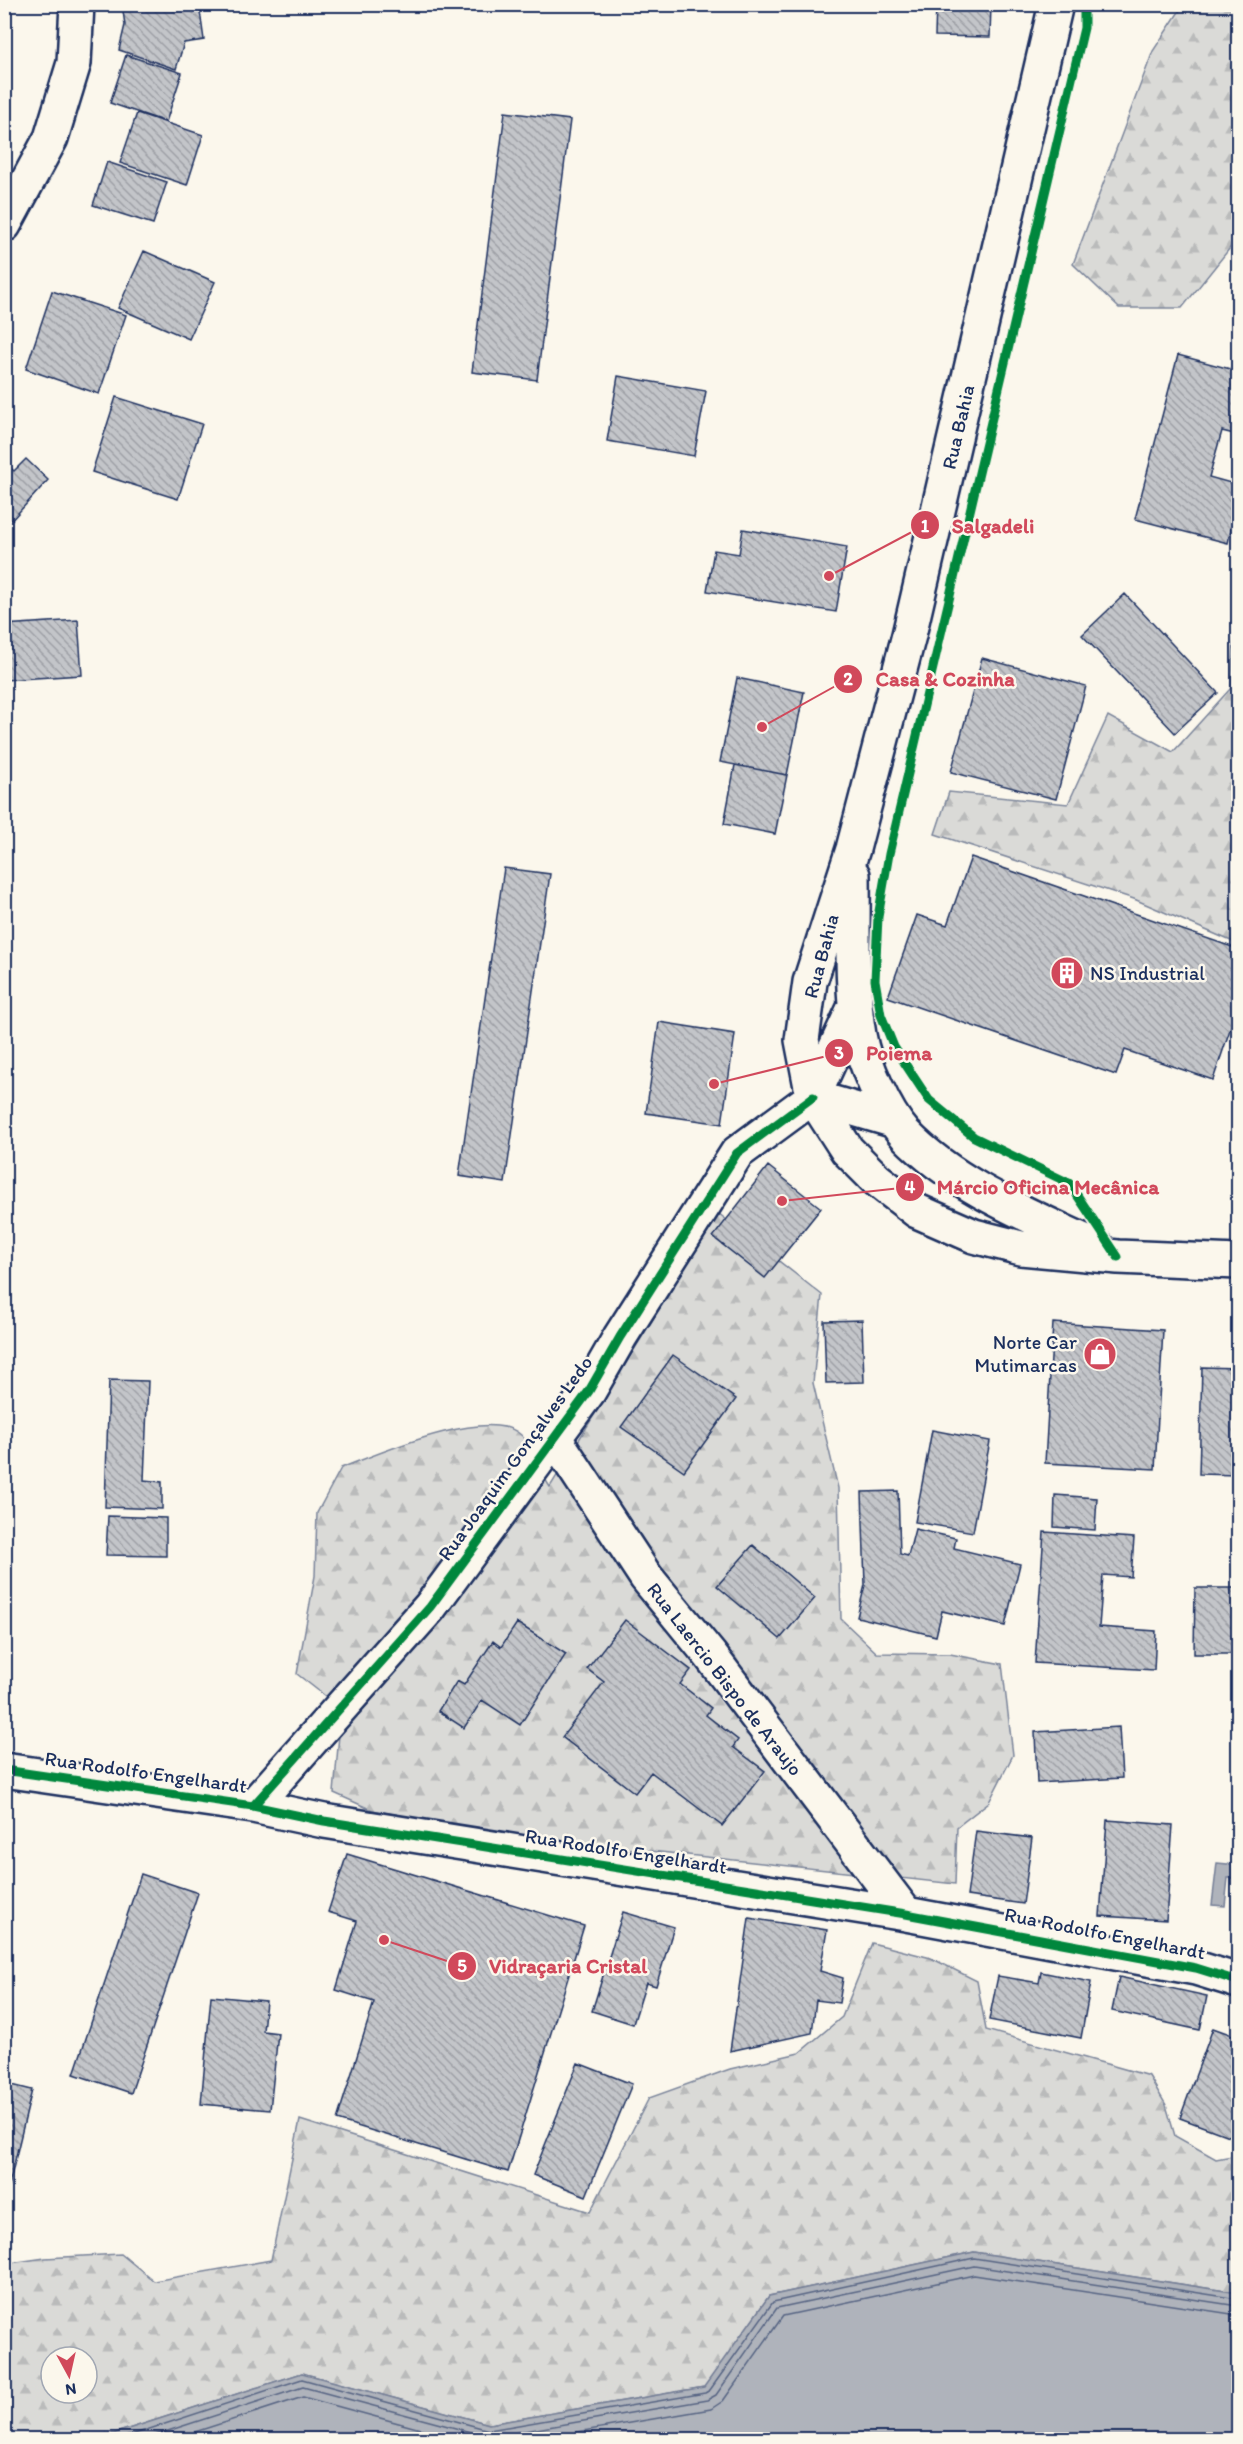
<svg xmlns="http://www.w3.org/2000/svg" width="1243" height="2444" font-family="Itim,sans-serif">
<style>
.forest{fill:url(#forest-firs);stroke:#7a849a;stroke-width:1.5;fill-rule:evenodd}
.water{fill:#afb3bb;stroke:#747e96;stroke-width:1.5}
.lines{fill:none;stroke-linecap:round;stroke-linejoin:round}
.shore{stroke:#566483;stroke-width:1.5}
.building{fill:url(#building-back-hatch);stroke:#1b2f5e;stroke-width:1.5}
.minor-casing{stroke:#1b2f5e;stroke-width:38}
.major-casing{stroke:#1b2f5e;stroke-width:38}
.minor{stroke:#fbf7ec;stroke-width:33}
.major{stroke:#fbf7ec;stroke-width:33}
.cycleway-casing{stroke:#fbf7ec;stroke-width:13}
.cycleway{stroke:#00873e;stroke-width:9}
.labels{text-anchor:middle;stroke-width:5;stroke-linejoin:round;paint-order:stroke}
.street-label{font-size:20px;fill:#1b2f5e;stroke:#fbf7ec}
.poi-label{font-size:20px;fill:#1b2f5e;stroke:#fbf7ec;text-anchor:start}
.leader{fill:none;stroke:#d1495b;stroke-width:2}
.callout-dot{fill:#d1495b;stroke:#fbf7ec;stroke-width:2}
.mark-label{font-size:18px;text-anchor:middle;font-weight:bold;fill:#fff}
.callout-label{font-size:21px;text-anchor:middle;font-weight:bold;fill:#d1495b;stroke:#fbf7ec;stroke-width:5;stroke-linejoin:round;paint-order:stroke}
</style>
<defs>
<pattern id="forest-firs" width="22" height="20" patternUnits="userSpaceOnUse" patternTransform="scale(1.5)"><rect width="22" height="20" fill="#dadad7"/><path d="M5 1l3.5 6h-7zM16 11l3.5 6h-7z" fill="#babbbb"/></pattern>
<pattern id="building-back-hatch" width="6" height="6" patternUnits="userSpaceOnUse" patternTransform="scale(1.5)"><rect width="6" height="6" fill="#c3c5c9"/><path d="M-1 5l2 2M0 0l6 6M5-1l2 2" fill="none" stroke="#9ea0a6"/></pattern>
</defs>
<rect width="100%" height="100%" fill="#fbf7ec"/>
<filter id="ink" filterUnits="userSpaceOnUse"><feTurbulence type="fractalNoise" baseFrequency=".0167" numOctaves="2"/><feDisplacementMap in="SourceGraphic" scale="12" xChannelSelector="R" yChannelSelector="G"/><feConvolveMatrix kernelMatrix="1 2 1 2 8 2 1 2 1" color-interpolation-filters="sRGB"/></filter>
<g filter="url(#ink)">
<path class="forest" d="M1184,4l54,1v233l-56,70h-63l-46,-44 80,-213z
M1238,569v375l-104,-45 -199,-65 14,-42 119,12 40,-88 65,36 58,-64z
M718,1213l104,82 -9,88 25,105 3,131 36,34 73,1 52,10 11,91 -24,47 -32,25 -2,57 -443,-48 -140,-26 -38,-17 5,-58 9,-21 -51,-40 18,-98 2,-63 24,-45c36,-14 148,-63 180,-33 8,7 21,41 29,52z
M872,1943l59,15 46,23 9,49 163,46 17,29 9,31 41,23 22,-4v138l-264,-41 -205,44 -64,91 -216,37 -187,-51 -205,66h-92l-1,-175 41,-6 76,-4 33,27 117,-21 29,-140 290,92 59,-114 81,-29 69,-16 43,-36zM51,2357h36v36h-36z"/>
<path class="water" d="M1217,1863l21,2v13h-10l-3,28 -13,-1z
M974,2252l264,41v146h-1141l205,-66 187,51 215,-37 65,-91z"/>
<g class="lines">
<path class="shore" d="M116,2440l186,-61 187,51 216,-37 5,-3 63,-88 201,-44 264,41
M140,2440l163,-53 186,50 218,-37 9,-5 61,-87 197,-42 264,40
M170,2440l133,-43 158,43
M531,2440l180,-31 12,-8 60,-85 191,-41 264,40"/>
</g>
<path class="building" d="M122,4h77l5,36 -20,3 -8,26 -57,-19 6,-25z
M936,4h55l-1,33 -55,-1z
M126,55l56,18 -16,49 -56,-19z
M505,112l65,8 -33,260 -65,-8z
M137,113l66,22 -16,50 -67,-22z
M107,162l60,20 -14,42 -60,-19z
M144,251l71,31 -26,57 -71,-31z
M52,291l74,24 -27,79 -73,-25z
M1178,355l60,16v64l-16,-4 -13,46 29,8v16l-10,42 -93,-24z
M618,376l88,15 -12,65 -87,-15z
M116,397l86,27 -24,75 -86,-27z
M26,459l22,21 -39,43 -5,-4v-57l10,9z
M743,529l104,18 -11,65 -129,-21 7,-41 25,4z
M1125,594l93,99 -43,40 -93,-98z
M78,620l4,55 -78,5v-55z
M982,658l104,28 -30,113 -105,-27z
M737,678l67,14 -17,83 -67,-13z
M735,765l52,10 -12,59 -51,-10z
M971,857l267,92v57l-25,74 -88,-30 -9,25 -228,-78 29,-82 30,10z
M504,868l46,6 -45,309 -46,-7z
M659,1022l76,12 -13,90 -76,-11z
M768,1166l53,42 -56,70 -52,-41z
M862,1320l2,62 -38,1 -2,-62z
M1053,1323l110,7 -8,139 -110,-6z
M673,1355l63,44 -52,72 -63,-44z
M1202,1367l36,1v107l-39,-1z
M109,1380l39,1 -4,99 18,2v27l-57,-2z
M932,1430l58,11 -17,91 -58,-10z
M898,1491l2,63 8,2 7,-27 41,9 -2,10 66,16 -15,62 -63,-15 -6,25 -79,-19 8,-32 -3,-93z
M1055,1495l42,3 -2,32 -41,-3z
M108,1516l58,2v38l-60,-1z
M1044,1532l90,6 -3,39 -28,-2 -4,52 57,4 -2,39 -119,-7z
M753,1545l62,53 -35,41 -63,-53z
M1195,1588h43v66h-44z
M625,1620l66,50 -11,14 31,24 -5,7 32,25 -5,7 32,24 -43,55 -71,-54 -16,21 -73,-56 42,-55 -17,-13z
M517,1623l49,31 -46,71 -38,-25 -18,28 -26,-17 19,-30 7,4 29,-44 8,6z
M1119,1727l3,51 -85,5 -2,-51z
M1107,1820l66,5 -7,95 -66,-4z
M976,1831l56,7 -9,66 -56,-8z
M347,1854l237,72 -76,246 -171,-52 37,-118 -38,-12 21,-69 -29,-9z
M141,1874l57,19 -67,200 -57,-19z
M623,1912l51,15 -18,59 -10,-3 -13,41 -41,-13z
M749,1918l78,12 -7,41 23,7 -4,25 -23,-3 -4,33 -82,18z
M1041,1972l50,10 -10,56 -92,-18 9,-44 41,7z
M1119,1977l88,19 -7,34 -88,-19z
M211,1996l55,5 -3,30 15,2 -8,77 -69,-6z
M1213,2028l25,9v80l-7,20 -51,-19z
M578,2063l54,21 -46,112 -53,-21z
M4,2083l28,7 -28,116z"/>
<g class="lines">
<g class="minor-casing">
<path id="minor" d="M4,225l47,-87 23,-75 3,-59
M554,1437l92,140 64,78 196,259
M4,1770l249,36 71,15 582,93 290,54 42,13
M253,1806l177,-199 159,-216 31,-54 117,-184 76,-56"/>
</g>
<g class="major-casing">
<path id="major" d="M1056,4l-147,631 -56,214 -43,133 -8,58 11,57 34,53 29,29 41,32 57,25 47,12 97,9 120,5
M853,875c1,52 -3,108 6,160 5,29 26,77 46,99 51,53 126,82 192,113
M813,1097l42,-91
M813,1097l82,24"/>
</g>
<use href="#minor" class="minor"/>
<use href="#major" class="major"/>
<g class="cycleway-casing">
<path id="cycleway" d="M1084,4v24l-195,826 -11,63 -3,63 6,35 13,32 35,53 45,37 95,46 49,74
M4,1770l249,36 71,15 582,93 290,54 42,13
M253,1806l177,-199 159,-216 31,-54 117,-184 76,-56"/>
</g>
<use href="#cycleway" class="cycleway"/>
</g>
</g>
<defs>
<g id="building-disc" transform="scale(1.725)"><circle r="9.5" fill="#d1495b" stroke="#fbf7ec"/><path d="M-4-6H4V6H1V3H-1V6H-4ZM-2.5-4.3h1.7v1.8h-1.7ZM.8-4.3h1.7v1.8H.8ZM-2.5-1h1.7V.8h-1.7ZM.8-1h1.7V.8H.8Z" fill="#fff"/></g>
<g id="shop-disc" transform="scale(1.725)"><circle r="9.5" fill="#d1495b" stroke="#fbf7ec"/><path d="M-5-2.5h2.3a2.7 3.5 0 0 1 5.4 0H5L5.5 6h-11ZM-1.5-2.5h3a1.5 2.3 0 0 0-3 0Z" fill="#fff"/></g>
</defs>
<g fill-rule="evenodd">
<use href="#building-disc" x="1067" y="973"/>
<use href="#shop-disc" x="1100" y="1354"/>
</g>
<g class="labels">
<g class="street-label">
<text transform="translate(958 427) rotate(-77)" y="7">Rua Bahia</text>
<text transform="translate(821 956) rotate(-75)" y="7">Rua Bahia</text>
<text transform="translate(515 1458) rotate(-54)" y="7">Rua Joaquim Gonçalves Ledo</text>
<text transform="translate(725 1679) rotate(52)" y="7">Rua Laercio Bispo de Araujo</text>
<text transform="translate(146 1772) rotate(8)" y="7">Rua Rodolfo Engelhardt</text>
<text transform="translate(626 1851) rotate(9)" y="7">Rua Rodolfo Engelhardt</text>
<text transform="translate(1105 1933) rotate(11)" y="7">Rua Rodolfo Engelhardt</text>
</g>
<g class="poi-label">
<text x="1090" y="980">NS Industrial</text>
<text x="1077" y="1349" text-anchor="end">Norte Car<tspan x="1077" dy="23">Mutimarcas</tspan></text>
</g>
</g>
<path class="leader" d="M829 576L925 525M762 727L848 679M714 1084L839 1053M782 1201L910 1187M384 1940L462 1966"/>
<g class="callout-dot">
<circle cx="829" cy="576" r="6"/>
<circle cx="762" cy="727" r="6"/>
<circle cx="714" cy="1084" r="6"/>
<circle cx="782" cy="1201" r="6"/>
<circle cx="384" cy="1940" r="6"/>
<circle cx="925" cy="525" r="15"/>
<circle cx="848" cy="679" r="15"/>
<circle cx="839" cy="1053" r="15"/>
<circle cx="910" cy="1187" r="15"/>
<circle cx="462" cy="1966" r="15"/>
</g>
<g class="mark-label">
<text x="925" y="532">1</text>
<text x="848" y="685">2</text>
<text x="839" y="1059">3</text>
<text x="910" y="1193">4</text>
<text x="462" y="1972">5</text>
</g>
<g class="callout-label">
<text x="993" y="533">Salgadeli</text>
<text x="945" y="686">Casa &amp; Cozinha</text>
<text x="899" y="1060">Poiema</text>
<text x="1048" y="1194">Márcio Oficina Mecânica</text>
<text x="568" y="1973">Vidraçaria Cristal</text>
</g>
<rect width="1243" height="2444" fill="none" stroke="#fbf7ec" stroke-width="24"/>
<rect x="12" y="12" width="1219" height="2420" fill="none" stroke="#1b2f5e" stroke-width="2" filter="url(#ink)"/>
<g transform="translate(69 2375) rotate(172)"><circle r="28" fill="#fbf7ec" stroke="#a1a7b3" stroke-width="1.5"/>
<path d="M0-4.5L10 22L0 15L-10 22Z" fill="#d1495b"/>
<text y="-9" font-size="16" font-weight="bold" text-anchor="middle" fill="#1b2f5e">N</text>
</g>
</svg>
